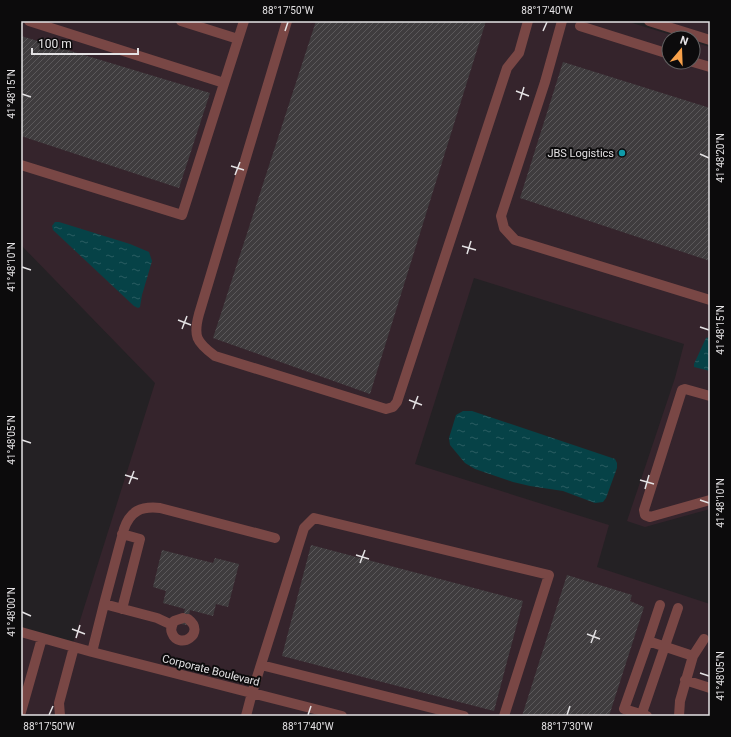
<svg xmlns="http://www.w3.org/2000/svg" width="731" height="737" font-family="Roboto,sans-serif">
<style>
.industrial{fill:#35242c}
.water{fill:url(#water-ripples)}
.building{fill:url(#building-hatch)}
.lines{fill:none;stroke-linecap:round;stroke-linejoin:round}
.minor{stroke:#794745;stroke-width:10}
.ticks{fill:none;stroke:#e4e2e4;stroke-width:1.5}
.culture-dot{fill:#0f9aa8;stroke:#0c0b0c;stroke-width:1.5}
.labels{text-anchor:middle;stroke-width:4;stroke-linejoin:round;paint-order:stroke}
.poi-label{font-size:11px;fill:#e4e2e4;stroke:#0c0b0c;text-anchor:end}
.street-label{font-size:11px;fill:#e4e2e4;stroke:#0c0b0c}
.neatline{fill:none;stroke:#e4e2e4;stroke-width:1.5}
.ticks-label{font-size:10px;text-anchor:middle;fill:#e4e2e4}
</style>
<defs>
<pattern id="water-ripples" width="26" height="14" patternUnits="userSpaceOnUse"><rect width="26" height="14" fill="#064247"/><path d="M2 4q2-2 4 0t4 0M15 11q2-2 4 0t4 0" fill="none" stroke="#2a5d61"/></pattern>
<pattern id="building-hatch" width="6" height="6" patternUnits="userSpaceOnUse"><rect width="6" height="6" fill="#3f3c3e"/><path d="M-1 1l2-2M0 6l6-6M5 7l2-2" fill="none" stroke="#5b585a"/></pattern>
</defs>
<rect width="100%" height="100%" fill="#242124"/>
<path class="industrial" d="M21,21h605l55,17h-12v24h24v-20l17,5v462l-65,18 -18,-6 48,-143 9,-34 -210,-66 -59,186 194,61 -12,42 113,37v112h-689v-82l50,15 84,-266 -134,-138z
M664,21h46v14z"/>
<path class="water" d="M55,222h4l71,22 19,8 3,9 -10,34 -2,12 -2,1 -4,-2 -81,-76 -1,-4z
M710,337v34l-16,-4v-3l12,-26z
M463,411h9l143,48 2,4v5l-11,30 -3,4 -8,1 -32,-12 -33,-5 -17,-4 -38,-13 -10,-6 -15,-18 -1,-7 7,-23z"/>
<path class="building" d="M316,21h170l-116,373 -157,-56z
M21,36l189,57 -31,95 -158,-52z
M563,62l147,46v153l-190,-63z
M311,545l212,56 -29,110 -212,-55z
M162,550l51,13 2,-5 24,6 -11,43 -12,-3 -3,12 -23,-6 -3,15 -6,-1 4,-15 -22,-6 3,-12 -13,-4z
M567,575l65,20 -2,6 14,6 -35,109h-87z"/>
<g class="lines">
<path class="minor" d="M29,21l195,62
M181,21l57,18
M287,21l-88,293c-6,22 -3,28 16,42l171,53 7,-2 4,-5 110,-334 12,-15 9,-32
M562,21l-17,61 -44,134 3,12 11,12 195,60
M649,21l61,19
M580,26l89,28
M693,62l17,5
M21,165l161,50 62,-194
M710,396l-25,-7 -3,1 -38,120 1,5 5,2 60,-17
M104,604l20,-75c6,-18 17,-23 36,-21l115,30
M122,609l18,-70 -18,-5
M183,618l-9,3c-2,4 -4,8 -2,12 7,18 35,0 16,-14
M21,632l71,20 250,64
M648,641l12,-36
M92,652l12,-48 53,14 15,7
M261,665l203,51
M685,680l25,8
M21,712l21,-74
M60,716l-1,-13 15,-56
M246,716l6,-23 52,-165 10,-10 235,57 -45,141
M641,716l37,-108
M647,716l-23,-7 24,-68 45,15
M679,716l1,-15 13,-45 11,-17"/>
</g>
<path class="ticks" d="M285,31l3,-9M543,31l4,-9M516,91l13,5M22,94l9,3M520,100l4,-13M700,154l9,4M231,166l13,4M235,175l5,-13M462,246l14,4M467,254l4,-13M22,267l9,3M178,320l13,5M700,327l9,3M182,329l5,-13M409,400l13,5M413,409l5,-13M22,440l9,3M125,475l13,4M640,480l14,4M129,484l5,-13M645,489l4,-14M700,500l9,3M356,555l13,4M360,563l5,-13M22,612l9,4M72,629l13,5M587,634l13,5M76,638l4,-13M591,643l5,-13M700,673l9,3M49,715l4,-9M308,715l3,-9M567,715l3,-9"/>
<circle class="culture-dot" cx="622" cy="153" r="4"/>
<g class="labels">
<g class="poi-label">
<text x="614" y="157">JBS Logistics</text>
</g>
<g class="street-label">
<text transform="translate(211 670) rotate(14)" y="4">Corporate Boulevard</text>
</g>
</g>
<rect width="731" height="737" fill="none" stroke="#0c0b0c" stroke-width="44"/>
<g transform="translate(681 50) rotate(19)"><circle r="19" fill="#0c0b0c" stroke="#626162"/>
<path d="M0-3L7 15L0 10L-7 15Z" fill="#f8a14a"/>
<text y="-6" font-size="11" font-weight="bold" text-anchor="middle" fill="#e4e2e4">N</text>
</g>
<path d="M32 48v6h106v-6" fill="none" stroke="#e4e2e4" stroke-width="2"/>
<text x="38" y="48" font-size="12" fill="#e4e2e4" stroke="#0c0b0c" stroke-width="3" paint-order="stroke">100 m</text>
<rect x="22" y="22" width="687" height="693" class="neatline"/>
<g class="ticks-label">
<text x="288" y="14">88°17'50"W</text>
<text x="547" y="14">88°17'40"W</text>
<text transform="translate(11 94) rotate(-90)" y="4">41°48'15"N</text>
<text transform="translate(720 158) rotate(-90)" y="4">41°48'20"N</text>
<text transform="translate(11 267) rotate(-90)" y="4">41°48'10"N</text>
<text transform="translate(720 330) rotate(-90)" y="4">41°48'15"N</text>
<text transform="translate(11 440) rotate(-90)" y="4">41°48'05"N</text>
<text transform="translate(720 503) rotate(-90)" y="4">41°48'10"N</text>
<text transform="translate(11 612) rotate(-90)" y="4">41°48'00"N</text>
<text transform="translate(720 676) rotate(-90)" y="4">41°48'05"N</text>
<text x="49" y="730">88°17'50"W</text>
<text x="308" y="730">88°17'40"W</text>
<text x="567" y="730">88°17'30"W</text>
</g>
</svg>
